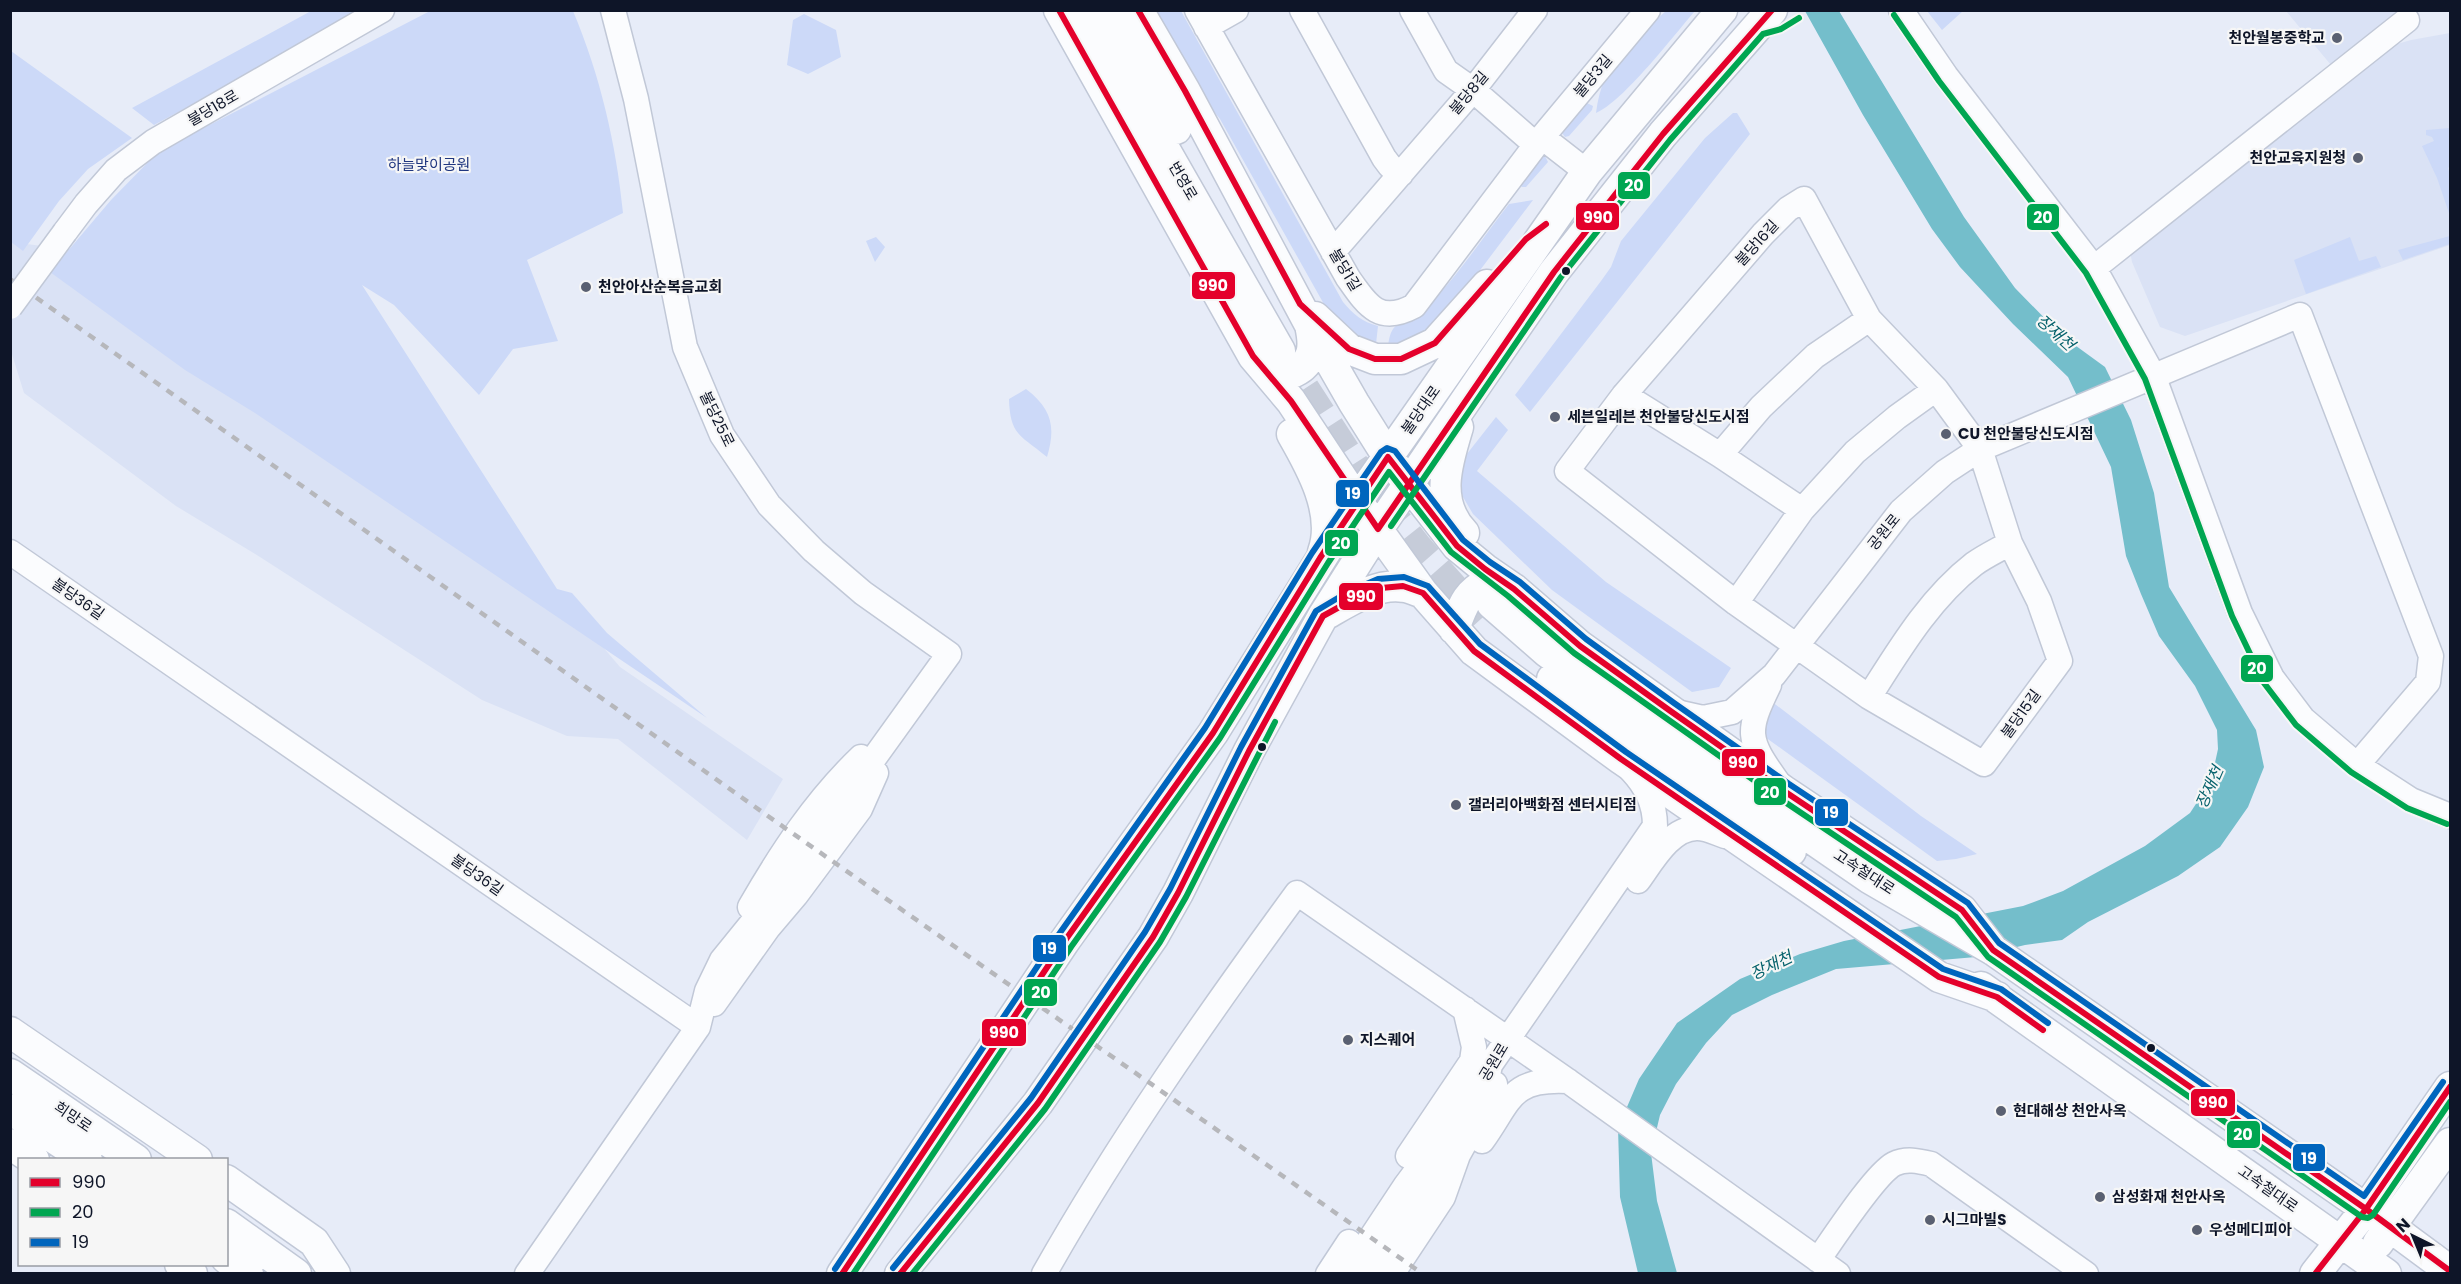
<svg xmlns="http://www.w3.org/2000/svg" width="2461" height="1284" font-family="Poppins,'Noto Sans KR',sans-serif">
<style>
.built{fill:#dae2f5}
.green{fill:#ccd9f8}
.water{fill:#74becb}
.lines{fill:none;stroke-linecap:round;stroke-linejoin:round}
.major-tunnel{stroke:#c6ccd9;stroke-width:30;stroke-dasharray:30 15;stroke-linecap:butt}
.minor-casing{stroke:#c1c8d7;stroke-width:27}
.major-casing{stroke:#c1c8d7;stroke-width:33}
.minor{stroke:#fbfcfe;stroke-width:24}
.major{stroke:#fbfcfe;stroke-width:30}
.rail{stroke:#b6b7bb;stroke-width:4.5;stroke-dasharray:8 8;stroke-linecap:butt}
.minor-bridge-casing{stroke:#c1c8d7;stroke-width:27;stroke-linecap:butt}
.minor-bridge{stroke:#fbfcfe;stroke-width:24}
.bus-1-casing{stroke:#f6f6f6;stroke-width:10}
.bus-2-casing{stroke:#f6f6f6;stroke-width:10}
.bus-3-casing{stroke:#f6f6f6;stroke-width:10}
.bus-1{stroke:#e4002b;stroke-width:6}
.bus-2{stroke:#00a651;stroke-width:6}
.bus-3{stroke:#0065bd;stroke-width:6}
.poi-dot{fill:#5a6071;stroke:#f6f6f6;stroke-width:2}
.bus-dot{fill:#0e1528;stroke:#f6f6f6;stroke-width:2}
.labels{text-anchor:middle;stroke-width:4.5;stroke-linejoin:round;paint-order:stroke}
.poi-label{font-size:15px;font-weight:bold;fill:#0e1528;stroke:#f6f6f6;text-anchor:start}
.street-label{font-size:15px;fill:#0e1528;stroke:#f6f6f6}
.park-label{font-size:15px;fill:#203780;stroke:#f6f6f6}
.water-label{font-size:16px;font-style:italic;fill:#05616b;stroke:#f6f6f6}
.line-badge{stroke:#f6f6f6;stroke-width:2}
.badge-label{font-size:16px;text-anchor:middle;font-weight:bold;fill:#fff}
</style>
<rect width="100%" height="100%" fill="#e7ecf8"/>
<path class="built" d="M2286,11h116l-71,54z
M2450,33v212l-265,91 -25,-9 -28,-65 -2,-11 260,-205 21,-6z
M10,242l65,8 393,239 152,178 163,112 -36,61 -129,-101 -51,-3 -85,-36 -222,-143 -84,-51 -152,-113 -13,-42z"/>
<path class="green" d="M311,11h54l-211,114 -22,-17z
M430,11h143c27,64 43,132 50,202l-96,47 31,81 -45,8 -34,46 -85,-90 -32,-20 195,304 15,4 35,40 100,85 -452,-305 -70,-43 -135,-98 61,-72 48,-49z
M1149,11h32l162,291c10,12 19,20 35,24l-2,18 -20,-5 -23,-22 -8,-11 -105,-187 -28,-34z
M1666,11h29c-21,24 -72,91 -99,102 7,-53 33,-69 70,-102z
M1927,11h36l-21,19z
M804,14l32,16 5,27 -33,17 -21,-9 6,-45z
M11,51l121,87 -44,31 -29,32 -36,50 -12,-9z
M1587,103l6,3 -1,4 -23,26 -4,1 -3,-4v-3z
M1733,113h4l13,21 -220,278 -15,-17 86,-114 10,-14 10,-26 84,-103z
M2450,128v38l-2,2 2,7v41l-13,-38 -15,-32 12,-5 -2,-4 -6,-2v-5z
M1545,156l3,6 -22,25h-4l-2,-2 21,-28z
M1533,200l-80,106 -33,34 -32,7c3,-31 17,-20 35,-37 32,-29 59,-72 86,-106z
M2450,236v8l-47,16 -5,-10z
M876,237l9,10 -10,15 -9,-21z
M2350,237l9,24 17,-5 5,11 -75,27 -12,-34z
M1026,389c26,20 30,38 21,68 -26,-22 -37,-21 -38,-58z
M1496,417l12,13 -31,41 129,111 125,86 -12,19 -27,5 -140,-102 -79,-76 -10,-17 -5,-15 1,-18z
M1771,701l150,115 56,38 -21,5 -19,2 -172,-124 -4,-17z"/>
<path class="water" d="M1805,11h34l125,206 51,71 46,47 44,32 26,53 23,73 15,94 87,143 8,37 -16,40 -28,40 -42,29 -90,46 -26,18 -37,5 -49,12 -140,12 -64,26 -40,20 -26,28 -30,41 -16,31 -9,38 6,48 20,72h-39l-18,-76 -2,-69 21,-49 38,-56 63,-44 60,-25 44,-13 179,-35 40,-15 82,-45 45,-33 21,-32 7,-32 -1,-19 -22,-44 -36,-50 -18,-42 -15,-38 -15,-89 -43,-90 -55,-53 -53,-57 -28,-38 -69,-114z"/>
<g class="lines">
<path class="major-tunnel" d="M1280,351l82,126 56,71 63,71"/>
<g class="minor-casing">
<path id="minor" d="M613,10l23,89 49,248 37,88 47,70 45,46 49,42 86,61 -167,232 -60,74 -15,31 -9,36
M1197,10l151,268c19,27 31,47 66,28l124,-164 110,-132
M1302,10l82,148 6,8 11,8
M1412,10l34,61 27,19 55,48 10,4
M1901,10l45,66 148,192 59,107 87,238 32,65 31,41 54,46 54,35 39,16
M1206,27l30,-17
M1542,137l45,35
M1804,199l65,120 67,70 44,60 30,94 29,58 21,60 -76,103 -115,-67 -133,-94 -169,-132 57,-76 139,-161 25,-25z
M65,232l21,-28 30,-34 37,-28 229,-132
M1333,252l140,-162 62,-80
M2094,268l313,-248
M1624,395l96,60 82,55 -66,93
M1720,455l41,-48 54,-51 54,-37
M1802,510l53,-58 42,-35 39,-28
M10,552l688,475 -171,247
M1769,685c-23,47 -22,54 8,96
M1869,697c30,-47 60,-98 105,-133 11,-8 24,-14 36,-21
M1676,712l27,6 29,-6 42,-37 127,-164 44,-39 35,-23 320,-134 131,341 -3,26 -71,83
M1638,881c14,-19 32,-53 59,-53 10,0 19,5 28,8
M750,907c31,-54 66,-107 111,-150
M714,1004l54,-76 28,-33 64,-86 16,-36
M1482,1141c29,-40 27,-63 86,-60
M1408,1156l64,-95 2,-14 -9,-38
M1818,1260c15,-21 57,-86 76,-96 12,-6 25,-3 37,0l155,110
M1044,1274c75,-133 163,-258 253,-381l271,188 270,193
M1328,1274l21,-32
M1347,1274l59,-89 82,-110 2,-10 165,-239c0,-23 -9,-40 -24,-56
M1368,1274l77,-116
M1392,1274l51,-77 15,-42 24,-43 13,-28"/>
</g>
<g class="major-casing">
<path id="major" d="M1059,10l194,346 38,45 66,100 66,92 51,58 147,108 318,218 58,20
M1085,10l195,341
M1110,10l66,119
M1138,10l47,81 134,251 35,61 34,54 69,89 28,23 29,20 66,57 204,145 178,119 31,40
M1315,317l34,32 26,10h26l34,-16 52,-58
M1259,362c4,3 8,8 11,10 15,9 36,-3 41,-18 3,-9 1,-20 -1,-29
M1458,427c-11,36 -24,75 6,106
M1292,434c19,33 45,79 31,118
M1492,604l55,48 229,162 93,64 124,72 373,259 84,62
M1323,616c23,-13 54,-34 81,-29 7,1 13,4 19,6
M1454,629c9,-24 12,-36 36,-48l24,8
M1552,679l239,172
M1981,987l405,287
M10,1032l187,128
M10,1074l126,86
M10,1109l77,51
M10,1144l24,16
M226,1180l88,62 21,32
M226,1224l70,50
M2378,1243l72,-100
M226,1258l22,16
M180,1264l12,10
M842,1274l222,-332 149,-209 144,-232 230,-329 135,-162
M900,1274l138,-171 115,-166 25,-44 71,-142 74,-135 55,-87 103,-151 73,-106 109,-138 109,-124
M2315,1274l51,-65 84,-122"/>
</g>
<use href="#minor" class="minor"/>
<use href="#major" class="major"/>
<path class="rail" d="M10,279l765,542 648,453"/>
<g class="minor-bridge-casing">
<path id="minor-bridge" d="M10,307l55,-75"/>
</g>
<use href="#minor-bridge" class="minor-bridge"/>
<g class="bus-1-casing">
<path id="bus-1" d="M1059,10l194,346 38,45 87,128 176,-257 109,-138 109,-124
M1138,10l47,81 115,213 49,45 26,10h26l34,-16 91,-104 20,-15
M842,1274l222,-332 149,-209 107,-175 68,-101 69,89 28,23 29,20 66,57 89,64 115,81 178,119 31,40 373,259 84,62
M900,1274l138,-171 115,-166 25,-44 71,-142 74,-135 29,-16 29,-12 22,-2 20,7 51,58 147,108 318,218 58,20 46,33
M2315,1274l51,-65 84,-122"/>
</g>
<g class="bus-2-casing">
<path id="bus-2" d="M1894,15l45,66 147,192 59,106 87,237 32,67 32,42 55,47 56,36 40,16
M1391,526l170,-249 109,-137 93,-106 18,-5 18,-11
M853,1274l218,-327 149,-209 108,-175 61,-91 62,80 57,44 66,57 205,145 177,119 32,40 374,260 6,1 5,-3 77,-113
M912,1274l133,-165 115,-167 26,-45 89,-175"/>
</g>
<g class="bus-3-casing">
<path id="bus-3" d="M893,1268l138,-170 114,-166 25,-43 71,-142 75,-136 32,-19 30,-13 26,-2 24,9 52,58 146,108 317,217 58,20 47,34
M835,1269l222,-332 148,-209 107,-175 69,-101 6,-4 8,3 68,89 27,22 30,20 66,57 88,64 115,81 179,119 31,40 365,253 79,-114"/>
</g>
<use href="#bus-1" class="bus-1"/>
<use href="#bus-2" class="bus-2"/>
<use href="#bus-3" class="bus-3"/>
</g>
<g class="poi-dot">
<circle cx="2337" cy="38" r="6"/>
<circle cx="2358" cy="158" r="6"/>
<circle cx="586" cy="287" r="6"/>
<circle cx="1555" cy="417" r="6"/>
<circle cx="1946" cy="434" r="6"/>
<circle cx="1456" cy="805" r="6"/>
<circle cx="1348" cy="1040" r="6"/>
<circle cx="2001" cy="1111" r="6"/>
<circle cx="2100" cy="1197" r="6"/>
<circle cx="1930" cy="1220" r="6"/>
<circle cx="2197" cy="1230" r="6"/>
</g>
<g class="bus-dot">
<circle cx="1566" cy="271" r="5"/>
<circle cx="1262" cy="747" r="5"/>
<circle cx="2151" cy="1048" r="5"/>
</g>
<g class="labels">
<g class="poi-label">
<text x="2325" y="43" text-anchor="end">천안월봉중학교</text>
<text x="2346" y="163" text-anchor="end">천안교육지원청</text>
<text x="598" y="292">천안아산순복음교회</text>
<text x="1567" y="422">세븐일레븐 천안불당신도시점</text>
<text x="1958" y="439">CU 천안불당신도시점</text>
<text x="1468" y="810">갤러리아백화점 센터시티점</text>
<text x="1360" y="1045">지스퀘어</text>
<text x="2013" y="1116">현대해상 천안사옥</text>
<text x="2112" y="1202">삼성화재 천안사옥</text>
<text x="1942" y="1225">시그마빌S</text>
<text x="2209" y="1235">우성메디피아</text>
</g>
<g class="street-label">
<text transform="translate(1593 76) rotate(-50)" y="5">불당3길</text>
<text transform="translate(1469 93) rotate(-50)" y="5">불당8길</text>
<text transform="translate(213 108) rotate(-30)" y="5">불당18로</text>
<text transform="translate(1183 181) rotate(60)" y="5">번영로</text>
<text transform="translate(1757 243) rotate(-48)" y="5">불당16길</text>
<text transform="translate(1345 270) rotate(59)" y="5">불당1길</text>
<text transform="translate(1421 410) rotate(-55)" y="5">불당대로</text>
<text transform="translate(717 419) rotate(64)" y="5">불당25로</text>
<text transform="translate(1884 532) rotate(-51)" y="5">공원로</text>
<text transform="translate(78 599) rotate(35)" y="5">불당36길</text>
<text transform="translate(2021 714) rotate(-54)" y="5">불당15길</text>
<text transform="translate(1864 872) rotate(33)" y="5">고속철대로</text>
<text transform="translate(477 875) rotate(35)" y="5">불당36길</text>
<text transform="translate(1494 1062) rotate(-59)" y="5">공원로</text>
<text transform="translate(73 1117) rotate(34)" y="5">희망로</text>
<text transform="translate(2268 1189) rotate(35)" y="5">고속철대로</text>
</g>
<g class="park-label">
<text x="429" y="170">하늘맞이공원</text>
</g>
<g class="water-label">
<text transform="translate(2056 332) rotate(42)" y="6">장재천</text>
<text transform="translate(2209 787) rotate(-66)" y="6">장재천</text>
<text transform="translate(1771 965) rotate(-26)" y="6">장재천</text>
</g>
</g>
<g class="line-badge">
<rect x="1617" y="171" width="34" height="29" rx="6" fill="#00a651"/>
<rect x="1575" y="202" width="45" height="29" rx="6" fill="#e4002b"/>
<rect x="2026" y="203" width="34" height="28" rx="6" fill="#00a651"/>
<rect x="1191" y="271" width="45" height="29" rx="6" fill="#e4002b"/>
<rect x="1335" y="479" width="35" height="29" rx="6" fill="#0065bd"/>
<rect x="1324" y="529" width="35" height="28" rx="6" fill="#00a651"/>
<rect x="1338" y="582" width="46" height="29" rx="6" fill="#e4002b"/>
<rect x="2240" y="654" width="34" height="29" rx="6" fill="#00a651"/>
<rect x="1721" y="748" width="45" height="29" rx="6" fill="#e4002b"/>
<rect x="1753" y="777" width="34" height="29" rx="6" fill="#00a651"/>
<rect x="1814" y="798" width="35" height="29" rx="6" fill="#0065bd"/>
<rect x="1032" y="934" width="35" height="29" rx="6" fill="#0065bd"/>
<rect x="1023" y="978" width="35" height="29" rx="6" fill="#00a651"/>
<rect x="981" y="1018" width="46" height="29" rx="6" fill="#e4002b"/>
<rect x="2190" y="1088" width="46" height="29" rx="6" fill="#e4002b"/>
<rect x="2226" y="1120" width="35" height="29" rx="6" fill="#00a651"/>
<rect x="2292" y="1143" width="34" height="29" rx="6" fill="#0065bd"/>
</g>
<g class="badge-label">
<text x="1634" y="191">20</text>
<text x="1598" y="223">990</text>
<text x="2043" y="223">20</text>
<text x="1213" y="291">990</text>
<text x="1353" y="499">19</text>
<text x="1341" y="549">20</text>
<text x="1361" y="602">990</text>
<text x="2257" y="674">20</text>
<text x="1743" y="768">990</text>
<text x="1770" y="798">20</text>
<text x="1831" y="818">19</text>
<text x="1049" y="954">19</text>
<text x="1041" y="998">20</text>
<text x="1004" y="1038">990</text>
<text x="2213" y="1108">990</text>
<text x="2243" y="1140">20</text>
<text x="2309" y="1164">19</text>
</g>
<rect width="2461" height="1284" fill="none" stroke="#0e1528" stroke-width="24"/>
<rect x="18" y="1158" width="210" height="108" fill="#f6f6f6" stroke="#999ca4" stroke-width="1.5"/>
<rect x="30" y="1178" width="30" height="9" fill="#e4002b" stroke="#999ca4" stroke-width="1.5"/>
<text x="72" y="1188" font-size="18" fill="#0e1528">990</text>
<rect x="30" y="1208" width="30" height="9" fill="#00a651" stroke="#999ca4" stroke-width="1.5"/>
<text x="72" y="1218" font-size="18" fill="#0e1528">20</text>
<rect x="30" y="1238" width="30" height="9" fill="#0065bd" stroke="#999ca4" stroke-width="1.5"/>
<text x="72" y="1248" font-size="18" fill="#0e1528">19</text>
<g transform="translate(2413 1236) rotate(317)" stroke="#f6f6f6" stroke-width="4.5" paint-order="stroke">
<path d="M0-4.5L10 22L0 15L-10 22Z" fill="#0e1528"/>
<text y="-9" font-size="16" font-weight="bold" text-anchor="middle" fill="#0e1528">N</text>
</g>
</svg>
